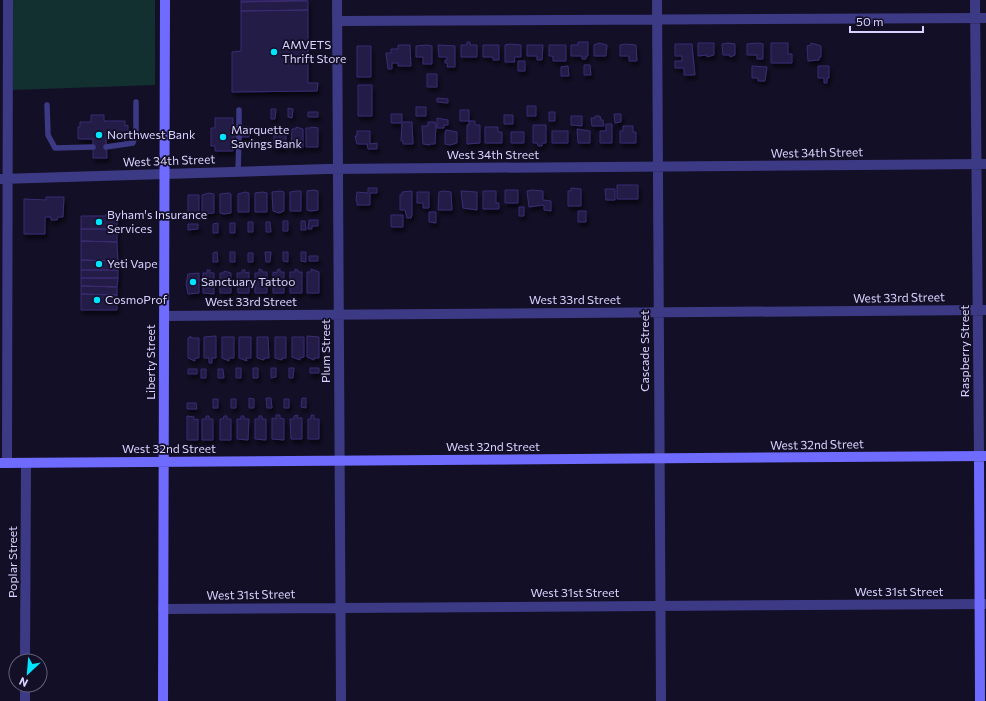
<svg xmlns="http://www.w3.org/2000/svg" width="986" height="701" font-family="Commissioner,sans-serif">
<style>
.green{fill:#12302f}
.building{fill:#241b47;stroke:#3b2d73;filter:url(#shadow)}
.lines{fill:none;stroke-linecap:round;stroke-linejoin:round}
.lane{stroke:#3d3a85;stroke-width:5.5}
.street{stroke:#3d3a85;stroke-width:10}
.secondary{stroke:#6f6bff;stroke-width:10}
.poi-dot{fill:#00e5ff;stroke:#130f26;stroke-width:1.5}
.labels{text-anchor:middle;stroke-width:3.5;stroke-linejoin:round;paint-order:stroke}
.poi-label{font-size:12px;fill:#d9d4ff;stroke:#130f26;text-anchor:start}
.street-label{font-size:12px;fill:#d9d4ff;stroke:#130f26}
</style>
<defs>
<filter id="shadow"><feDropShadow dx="2" dy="4" stdDeviation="2" flood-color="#0009"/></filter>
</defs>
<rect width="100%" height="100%" fill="#130f26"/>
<path class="green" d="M13,0h142v85l-142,5z"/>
<path class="building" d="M241,0h67l-67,2z
M308,1v9l-67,1v-9z
M308,10v73h10l-1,8 -85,1v-40l9,-1v-40z
M467,42h3v3h7v12h-16v-12h6z
M578,42h10v14h-2v3h-4v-3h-11v-11h7z
M599,43l8,2 -1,11h-12v-11z
M698,43h16v12l-7,2v-2l-9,1z
M728,43l7,1v11l-5,2v-2h-7l-1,-11z
M758,43l5,1v15h-6v-4h-10v-11z
M771,43h17v11h4v9h-21z
M811,43l10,3v11h-2v3l-11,1 -1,-15 4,-1z
M510,44l11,1v12h-7l1,5h-10v-17z
M625,44l11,1 1,16h-8v-5h-9v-11z
M675,44h17l3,31h-11v-7h-9v-7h7v-5h-7z
M398,45h12l1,21h-13v-3h-6v6h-4l-2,-16h5v-4h7z
M427,45l5,1v18h-9v-7h-7v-11z
M438,45l17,1v21h-8l1,-4h-3v-3h2v-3h-8z
M483,45h16v15h-6v-3h-10z
M527,45h16l-1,15h-5v-4h-10z
M549,45h17v16h-13v-5h-4z
M357,46h14v31h-14z
M518,61h7v10h-7z
M584,65h6l1,10h-7z
M568,66l1,10h-8v-9z
M752,66l15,1 -2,14h-7v-3h-6z
M818,66h11v12h-2v5h-3v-5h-6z
M427,74h10v13h-10z
M358,85h14v31h-14z
M437,98l11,1v4l-11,-1z
M527,106h9v10h-9z
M416,107h10v9h-10z
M288,108l5,1 -1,9 -4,-1z
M271,109h5l-1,10h-4z
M460,110h9v11h-9z
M308,112h10v5h-10z
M549,112h6v9h-6z
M391,114h11v8h10l1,22h-10v-3h-2l1,-18h-11z
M614,114h7v8l-6,1z
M91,115h13v6h21v5l3,-1v13h-22l1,20h-14v-19h-15v-12h2v-5h11z
M504,115h9v9h-9z
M571,116h11v10l-11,-1z
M595,116h5l1,4h2l1,6h-12l-1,-8h4z
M215,118h18v9h16v10h-16v14h-18v-5h-4v-18h4z
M437,118l11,2v5h-4v3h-7z
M469,121h6v4h5v18l-13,1v-19h2z
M428,122h7l1,3 -1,19h-5v1l-7,-1 -1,-18h6z
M606,124h6v19h-12v-12h6z
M533,125h13v18h-4v3h-4l-1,-3h-4z
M623,126h10v6h3v11h-16v-12h3z
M279,127l7,2v19h-12v-19h5z
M296,127l7,2v19h-12l1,-19h4z
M311,127l7,1v19h-12v-19h5z
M485,127h13v5h4v11h-17z
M577,129l13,2v12h-12z
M446,130l11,2v11l-7,2 -5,-1v-11z
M357,131h13v13l7,-1v6h-9l-1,-5h-10l-2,-8h2z
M552,131h16v12h-16z
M511,132h13v11h-13z
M617,185h21v14h-21z
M368,188h9v5h-7v12h-13v-4h-1l1,-9 11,1z
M571,188l10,1v17h-13v-15h3z
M605,189h10v11h-9z
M314,190l4,1v19l-7,1 -4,-1v-19z
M505,190h13v13h-13z
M532,190l11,1v9l8,1v10l-7,-1v-5l-15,2 -2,-16z
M280,191l4,1v19l-5,2 -6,-2 -1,-19z
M297,191h4v20h-11v-19z
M412,191v24l-1,3h-4l-2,-8h-5v-15h2v-3z
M444,191l7,1 1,18h-14l1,-18z
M461,191l16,1v18l-14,-2z
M483,191h13v12h3v6h-16z
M245,192l4,1v19h-11v-18z
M263,192l4,1v19h-12v-19z
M417,192h12v16h-6v-5h-6z
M209,193l5,1v19l-12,1v-19z
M229,193l2,1v19l-7,1 -4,-1v-19z
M188,195h11v19h-11z
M46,197h18l-1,20h-5l-1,3h-6v-3h-6v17h-21v-35l22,1z
M519,207h5v9h-5z
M578,211h8v11h-8z
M429,212h7v11l-7,-1z
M106,214h11v15h-36v-13h25z
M391,215h12v12h-12z
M309,220h9v6h-6v3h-4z
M283,221h5v10h-5z
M301,221h4l1,9h-5z
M248,222h5v10h-5z
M266,222h4l1,10h-5z
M218,223v10h-5v-9z
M230,223h5v10h-5z
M188,224h10v5l-10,1z
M81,229h36v13l-36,-1z
M81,241l36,1 1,19 -37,-1z
M217,252l1,10h-5v-9z
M230,252h5v10h-5z
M265,252h6l-1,10h-4z
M283,252h5v10l-5,-1z
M301,252h5v10l-5,-1z
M248,253h5v9h-5z
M309,256h9v5h-9z
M81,260l37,1v9h-37z
M259,269l3,1v2h5v21h-12v-20h4z
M280,269v3h4v21h-11v-21l4,1v-3z
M295,269l3,1v2h4v21h-12v-21h5z
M311,269l8,3v21h-12v-21h4z
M81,270h37v8h-37z
M207,270h3v3h4v21l-11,-1v-20h4z
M242,270h3v3l4,-1v21h-11l-1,-20h5z
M224,271l7,2v20h-11v-20h4z
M199,273v20l-11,1 -2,-10 2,-10z
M81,278h37l-1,9 -36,-1z
M81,286l36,1v8l-36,-1z
M81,294l36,1v15h-36z
M190,336l2,2h7v20h-4v3l-7,-3v-20h2z
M216,336v22h-4v5h-3v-5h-5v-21z
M307,336l12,1v21h-5v2l-7,-3z
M222,337h12v21h-5v3l-7,-3z
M239,337h12v21h-5l1,3 -8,-3z
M257,337h11l1,21h-5v2l-7,-2z
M275,337h11v21h-4v2l-7,-2z
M292,337h12v20l-4,1v2l-8,-3z
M236,368h5v10h-5z
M253,368h5v10h-5z
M271,368h5v9l-5,1z
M289,368h5l-1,10h-4z
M310,368h9v5h-9z
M188,369h9v5h-9z
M201,369h5v9h-5z
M218,369h5l1,9h-6z
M249,398l5,1v9h-5z
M266,398h5l1,10h-5z
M302,398h4v10l-5,-1z
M213,399h5v9h-5z
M231,399h5v9h-5z
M284,399h5v9h-5z
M187,403h9l1,6h-10z
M276,415h4v3l4,1v21l-12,-1v-21l4,1z
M298,415l-1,3h5v21h-11l-1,-20h4v-3z
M311,415h3v4h5v20h-11v-20h3z
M187,416l7,1v3l4,-1v21h-11z
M206,416h3v3h4v21h-11v-21h4z
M224,416h3v3h4v21h-11v-21h3z
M241,416h3v3h5l-1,21 -11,-1v-20h4z
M259,416h3v3h4v21l-11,-1v-20h4z"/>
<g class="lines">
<path class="lane" d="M47,105l1,30 7,13 38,-1
M239,127v-17
M106,147l27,-4 3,-13v-28
M238,172l1,-35"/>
<path class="street" d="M337,0l4,701
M657,0l4,701
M975,0l4,457
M337,21l649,-3
M0,179l327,-10 659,-5
M164,316l822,-6
M7,463l1,-463
M163,609l823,-5
M25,661l1,-198
M25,701v-16"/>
<path class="secondary" d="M979,457l1,244
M0,463l986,-7
M163,701l2,-701"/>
</g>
<g class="poi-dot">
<circle cx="274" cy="52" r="4"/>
<circle cx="99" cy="135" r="4"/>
<circle cx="223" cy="137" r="4"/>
<circle cx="99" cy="222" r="4"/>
<circle cx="99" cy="264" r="4"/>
<circle cx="193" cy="282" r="4"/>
<circle cx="97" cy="300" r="4"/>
</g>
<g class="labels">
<g class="poi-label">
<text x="282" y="49">AMVETS<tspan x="282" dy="14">Thrift Store</tspan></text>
<text x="231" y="134">Marquette<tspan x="231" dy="14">Savings Bank</tspan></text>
<text x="107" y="139">Northwest Bank</text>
<text x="107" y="219">Byham's Insurance<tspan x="107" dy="14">Services</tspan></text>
<text x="107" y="268">Yeti Vape</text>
<text x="201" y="286">Sanctuary Tattoo</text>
<text x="105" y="304">CosmoProf</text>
</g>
<g class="street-label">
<text transform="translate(817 153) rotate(-1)" y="4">West 34th Street</text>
<text x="493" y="159">West 34th Street</text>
<text transform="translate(169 161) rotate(-2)" y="4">West 34th Street</text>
<text transform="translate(899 298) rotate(-1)" y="4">West 33rd Street</text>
<text x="575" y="304">West 33rd Street</text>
<text x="251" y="306">West 33rd Street</text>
<text transform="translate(326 351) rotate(-90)" y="4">Plum Street</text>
<text transform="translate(645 351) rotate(-90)" y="4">Cascade Street</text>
<text transform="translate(965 351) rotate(-90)" y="4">Raspberry Street</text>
<text transform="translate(151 362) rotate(-90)" y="4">Liberty Street</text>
<text transform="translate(817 445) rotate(-1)" y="4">West 32nd Street</text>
<text x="493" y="451">West 32nd Street</text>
<text x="169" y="453">West 32nd Street</text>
<text transform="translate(13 562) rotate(-90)" y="4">Poplar Street</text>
<text x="899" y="596">West 31st Street</text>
<text x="575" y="597">West 31st Street</text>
<text transform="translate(251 595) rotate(-1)" y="4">West 31st Street</text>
</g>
</g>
<g transform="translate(28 673) rotate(206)"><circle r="19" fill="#130f26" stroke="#625e7d"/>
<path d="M0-3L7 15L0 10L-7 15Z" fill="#00e5ff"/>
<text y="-6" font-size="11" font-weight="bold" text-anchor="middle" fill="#d9d4ff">N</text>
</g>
<path d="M850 26v6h73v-6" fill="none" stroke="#d9d4ff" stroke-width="2"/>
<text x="856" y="26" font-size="12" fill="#d9d4ff" stroke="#130f26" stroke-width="3" paint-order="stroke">50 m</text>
</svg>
